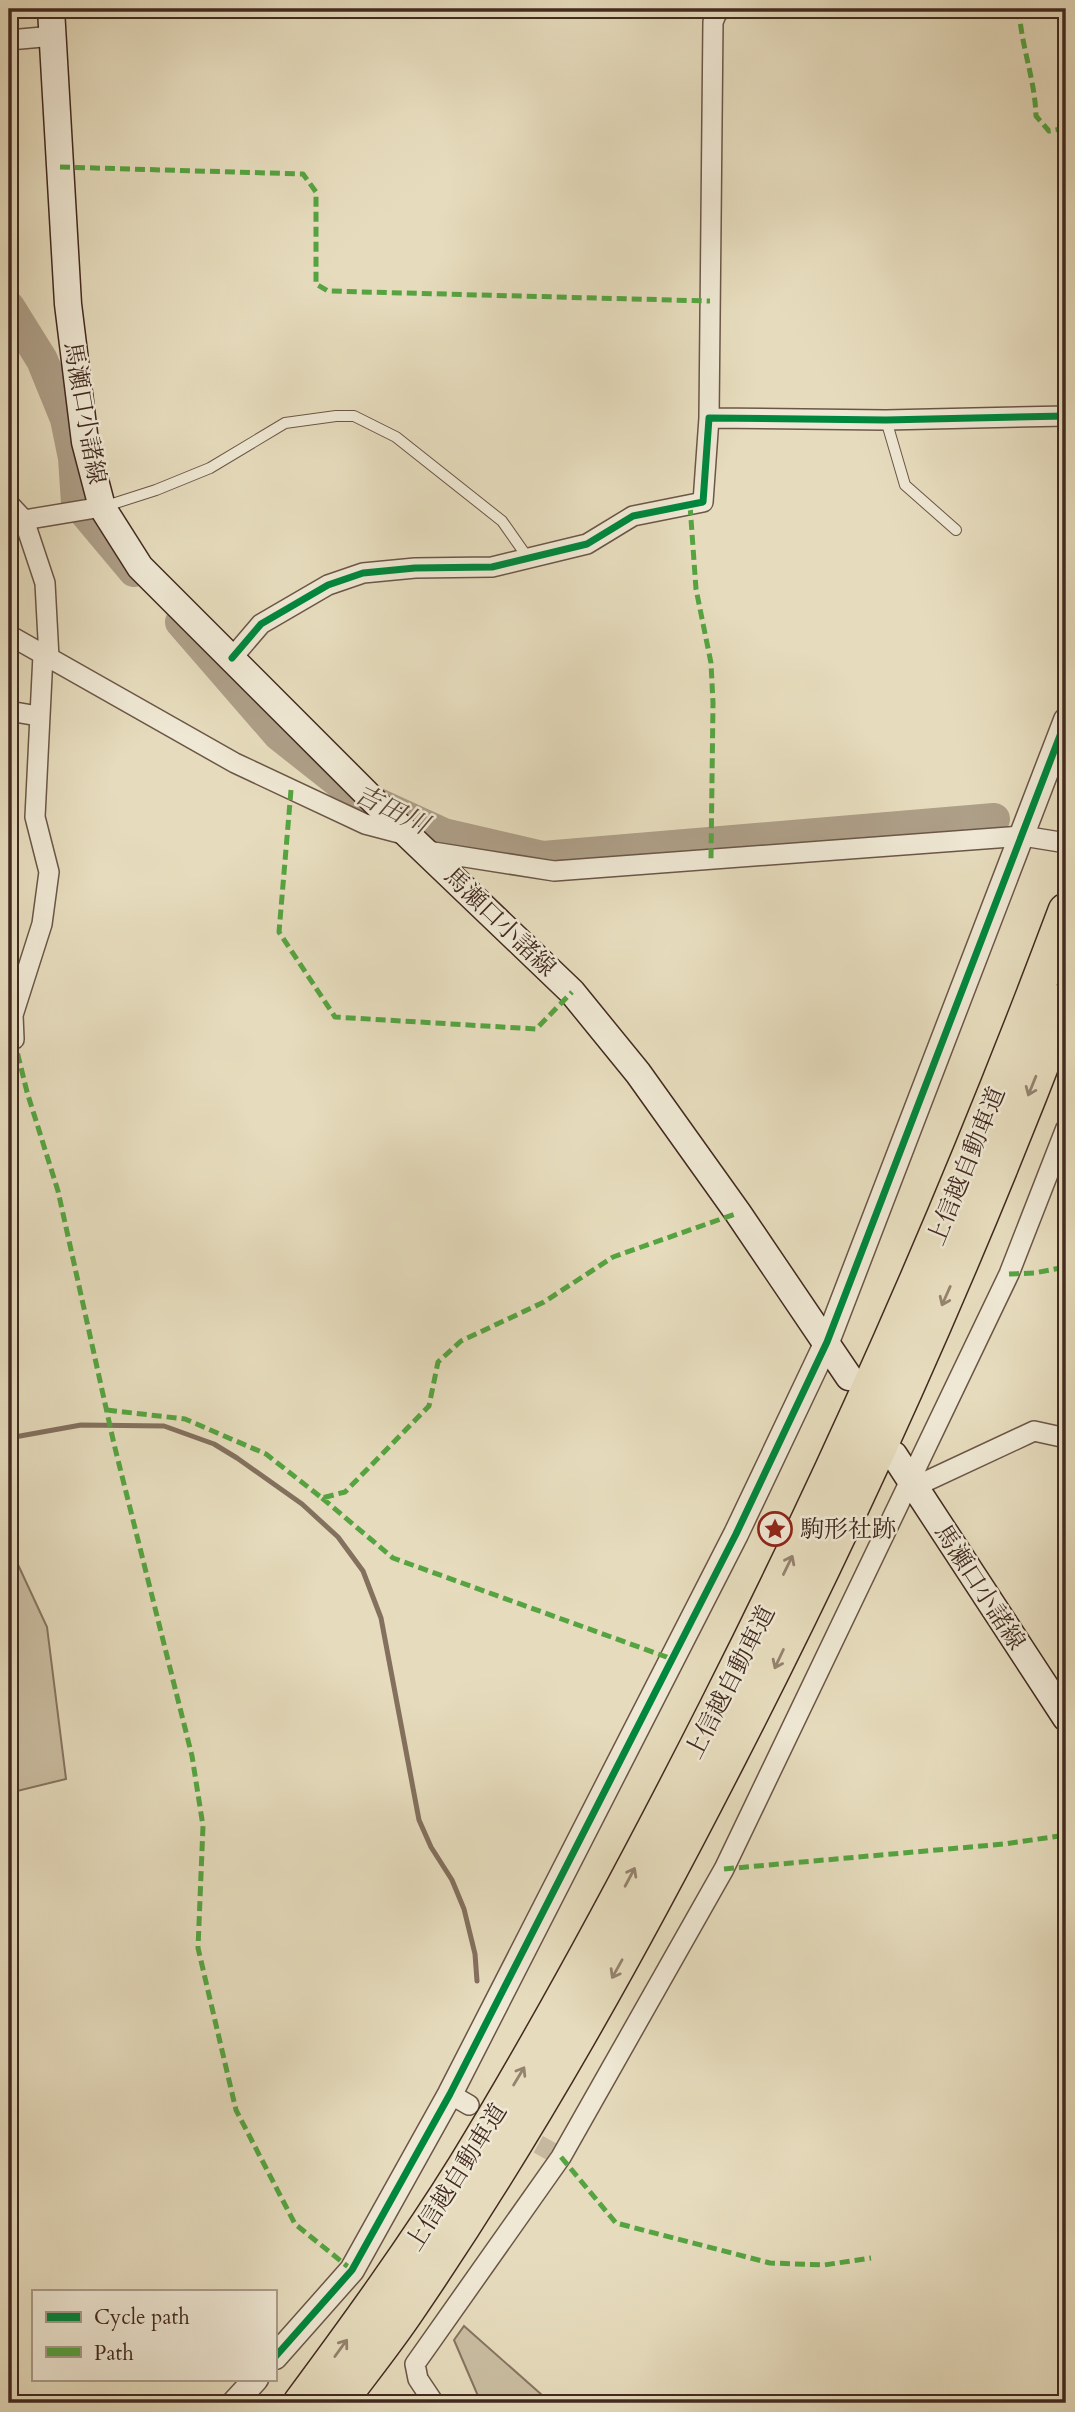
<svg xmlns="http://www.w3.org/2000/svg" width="1075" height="2412" font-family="Cardo,'Noto Serif JP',serif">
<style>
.green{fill:#cabea2;stroke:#867461;stroke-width:2}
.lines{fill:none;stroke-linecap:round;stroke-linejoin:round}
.stream{stroke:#83705e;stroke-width:5}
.river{stroke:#ae9f88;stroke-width:32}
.minor-tunnel{stroke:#c5b89e;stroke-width:19;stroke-dasharray:19 10;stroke-linecap:butt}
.service-casing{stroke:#6b5647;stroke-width:12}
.minor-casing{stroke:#6b5647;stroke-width:22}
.tertiary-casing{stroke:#6b5647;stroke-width:27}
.secondary-casing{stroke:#422a20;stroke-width:29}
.motorway-casing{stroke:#422a20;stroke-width:38}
.service{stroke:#efe8d4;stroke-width:10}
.minor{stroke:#efe8d4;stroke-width:19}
.tertiary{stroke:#efe8d4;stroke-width:24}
.secondary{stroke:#efe8d4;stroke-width:26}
.motorway{stroke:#e6dcbd;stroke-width:35}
.quiet{stroke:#55a441;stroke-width:5;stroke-dasharray:10 5;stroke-linecap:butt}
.cycleway-casing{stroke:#efe8d4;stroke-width:11}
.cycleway{stroke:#00873e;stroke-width:7}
.oneway{stroke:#94836e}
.labels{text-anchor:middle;stroke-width:5;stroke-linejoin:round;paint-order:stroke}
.street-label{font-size:24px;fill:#422a20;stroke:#efe8d4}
.poi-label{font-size:24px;fill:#422a20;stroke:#efe8d4;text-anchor:start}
.water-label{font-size:26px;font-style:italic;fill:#5d473a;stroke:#efe8d4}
</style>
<rect width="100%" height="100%" fill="#e6dcbd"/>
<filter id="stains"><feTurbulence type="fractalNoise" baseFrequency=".00286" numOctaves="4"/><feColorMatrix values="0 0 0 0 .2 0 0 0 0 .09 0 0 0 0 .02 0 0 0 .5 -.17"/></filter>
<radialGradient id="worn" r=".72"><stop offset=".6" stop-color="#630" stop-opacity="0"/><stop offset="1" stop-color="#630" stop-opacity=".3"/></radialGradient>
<path class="green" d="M14,1556l33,71 19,152 -57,14v-232z
M464,2326l87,77h-70l-27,-63z"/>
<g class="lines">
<path class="stream" d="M9,1438l72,-13 83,1 50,18 23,14 65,46 36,33 25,34 18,47 38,202 12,27 21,33 12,29 11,45 2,27"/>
<path class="river" d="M9,307l33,53 24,59 8,39 3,45 57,68
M181,622l98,113 71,56 94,43 99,23 451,-38"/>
<path class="minor-tunnel" d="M513,2130l48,27"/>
<g class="service-casing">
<path id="service" d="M886,420l19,65 51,45
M103,507l53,-17 54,-22 75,-45 51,-7h18l42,21 106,84 26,37"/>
</g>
<g class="minor-casing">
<path id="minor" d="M9,40l45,-4
M709,418l4,-396 5,-12 5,-1
M9,504l15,16 21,63 4,75
M24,520l78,-13
M9,635l226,128 130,61 42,11
M232,658l29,-34 67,-39 35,-12 52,-5 77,-1 95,-23 46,-28 70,-14 6,-84 177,2 180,-4
M9,711l29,5
M427,851l127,20 469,-35 37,6
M9,1041l5,-2 -1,-24 29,-91 7,-52 -14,-55 8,-162
M914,1487l120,-56 32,7
M450,2094l19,11
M434,2403l-16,-24 -3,-15 146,-207 163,-288 285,-595 57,-146"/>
</g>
<g class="tertiary-casing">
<path id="tertiary" d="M275,2357l77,-87 98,-176 286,-560 91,-192 239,-622
M234,2403l22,-24"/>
</g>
<g class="secondary-casing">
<path id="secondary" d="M51,9l17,295 17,138 17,65 38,60 269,269 163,156 66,81 100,140 111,164
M894,1455l172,263"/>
</g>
<g class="motorway-casing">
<path id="motorway" d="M301,2403c57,-77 113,-154 164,-236 91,-149 173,-303 252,-459 131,-259 247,-525 349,-797
M338,2403c24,-32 49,-63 71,-96 120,-176 223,-361 320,-551 126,-245 239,-498 337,-756"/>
</g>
<use href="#service" class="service"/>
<use href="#minor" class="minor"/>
<use href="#tertiary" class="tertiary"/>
<use href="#secondary" class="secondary"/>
<use href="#motorway" class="motorway"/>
<path class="quiet" d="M1019,9c2,37 16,70 17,107l13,15 17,-3
M60,167l243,7 13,18v92l12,7 382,10
M690,505l6,84 15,74 2,40 -2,156
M291,790l-12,142 56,85 201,12 36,-37
M14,1039l13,53 31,99 56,253 78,312 11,70 -5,122 38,162 59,114 57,46
M1009,1274l25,-1 32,-6
M107,1410l78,9 81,35 56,44 23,-6 84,-86 9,-44 23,-21 83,-39 69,-45 125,-44
M322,1498l71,60 279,101
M724,1869l280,-25 62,-9
M561,2157l55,66 154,40 54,2 47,-7"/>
<g class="cycleway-casing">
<path id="cycleway" d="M232,658l29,-34 67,-39 35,-12 52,-5 77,-1 95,-23 46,-28 70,-14 6,-84 177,2 180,-4
M275,2357l77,-87 98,-176 286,-560 91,-192 239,-622"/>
</g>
<use href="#cycleway" class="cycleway"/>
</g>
<defs><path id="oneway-shaft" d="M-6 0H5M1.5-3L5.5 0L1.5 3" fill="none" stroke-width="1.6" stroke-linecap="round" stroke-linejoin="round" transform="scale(1.75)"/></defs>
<g class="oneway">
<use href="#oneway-shaft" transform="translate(1032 1086) rotate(112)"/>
<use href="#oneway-shaft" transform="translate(946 1296) rotate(114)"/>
<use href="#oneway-shaft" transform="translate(788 1565) rotate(-64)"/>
<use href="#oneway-shaft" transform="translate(779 1659) rotate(115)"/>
<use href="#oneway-shaft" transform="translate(630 1877) rotate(-62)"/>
<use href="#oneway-shaft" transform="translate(617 1969) rotate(119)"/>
<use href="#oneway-shaft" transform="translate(519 2076) rotate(-59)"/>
<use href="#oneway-shaft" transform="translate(341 2348) rotate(-54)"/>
</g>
<defs>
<g id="sight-ring" transform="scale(1.75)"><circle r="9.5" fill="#efe8d4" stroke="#8f2418" stroke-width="1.5"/><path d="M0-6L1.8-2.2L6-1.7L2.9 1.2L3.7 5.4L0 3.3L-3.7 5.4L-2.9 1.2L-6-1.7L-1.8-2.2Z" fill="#8f2418"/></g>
</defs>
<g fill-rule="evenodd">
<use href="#sight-ring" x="775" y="1529"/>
</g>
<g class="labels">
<g class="street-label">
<text transform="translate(85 413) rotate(80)" y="8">馬瀬口小諸線</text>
<text transform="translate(500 922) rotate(44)" y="8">馬瀬口小諸線</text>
<text transform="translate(966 1166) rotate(-68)" y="8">上信越自動車道</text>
<text transform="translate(980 1587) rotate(57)" y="8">馬瀬口小諸線</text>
<text transform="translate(730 1682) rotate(-63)" y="8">上信越自動車道</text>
<text transform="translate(456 2177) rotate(-58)" y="8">上信越自動車道</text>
</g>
<g class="poi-label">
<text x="800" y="1537">駒形社跡</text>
</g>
<g class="water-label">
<text transform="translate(392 809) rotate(26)" y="9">吉田川</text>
</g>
</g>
<rect width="1075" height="2412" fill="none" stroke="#e6dcbd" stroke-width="35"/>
<rect x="10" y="10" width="1054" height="2391" fill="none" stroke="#422a20" stroke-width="3.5"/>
<rect x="18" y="18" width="1040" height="2377" fill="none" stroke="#422a20" stroke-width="2"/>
<rect x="32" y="2290" width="245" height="91" fill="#efe8d4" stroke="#aa9c8c" stroke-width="2"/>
<rect x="46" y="2312" width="35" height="10" fill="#00873e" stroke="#aa9c8c" stroke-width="2"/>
<text x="94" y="2324" font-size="21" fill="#422a20">Cycle path</text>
<rect x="46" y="2347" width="35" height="10" fill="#55a441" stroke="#aa9c8c" stroke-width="2"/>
<text x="94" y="2360" font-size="21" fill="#422a20">Path</text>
<rect width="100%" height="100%" filter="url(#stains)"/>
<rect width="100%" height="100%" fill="url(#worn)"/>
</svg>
